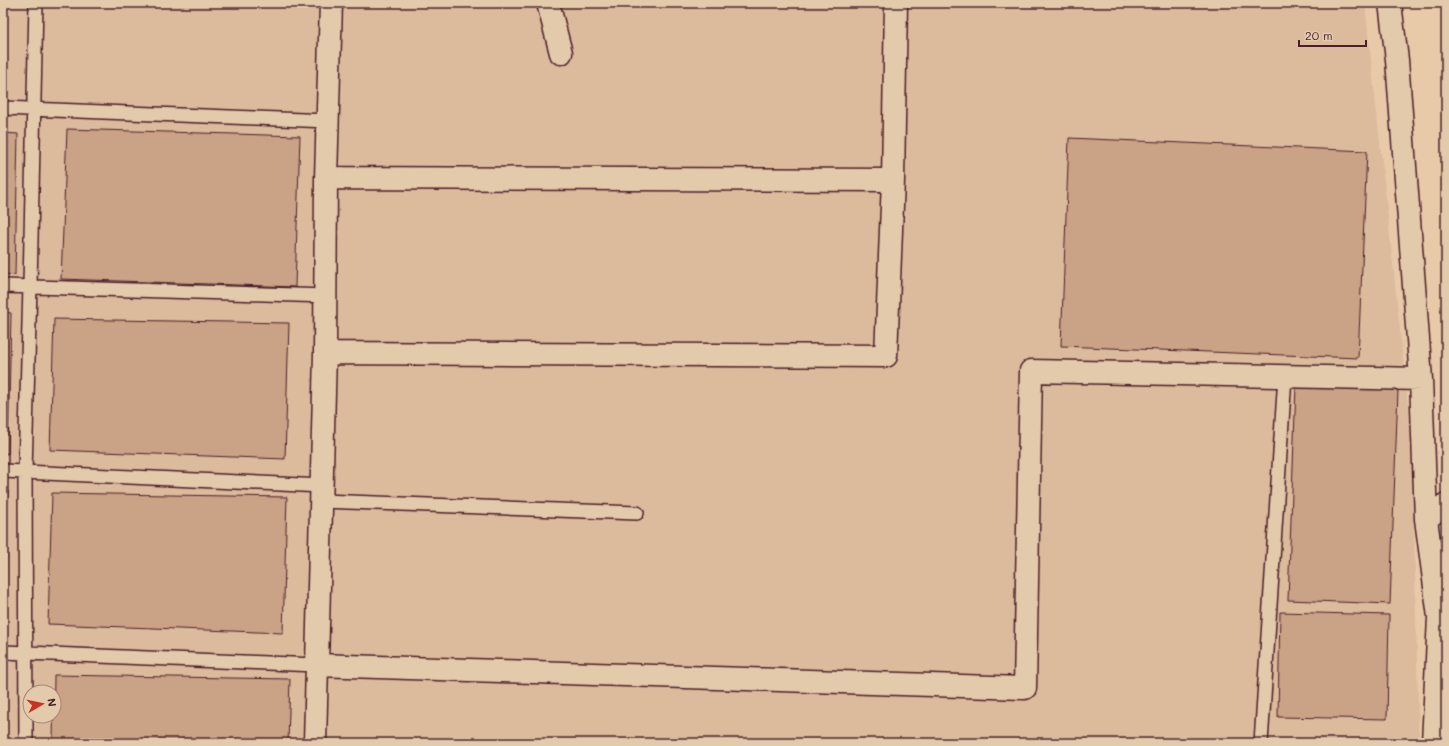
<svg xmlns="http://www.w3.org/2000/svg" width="1449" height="746" font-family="Mali,sans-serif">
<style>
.built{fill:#dcbb9c;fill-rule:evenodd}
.building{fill:#caa285;stroke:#4a1f2b}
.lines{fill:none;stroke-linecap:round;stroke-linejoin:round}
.service-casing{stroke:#4a1f2b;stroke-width:16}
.minor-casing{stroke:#4a1f2b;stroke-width:25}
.service{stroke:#e3caab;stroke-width:13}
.minor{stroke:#e3caab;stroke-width:22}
</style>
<rect width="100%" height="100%" fill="#e8caa8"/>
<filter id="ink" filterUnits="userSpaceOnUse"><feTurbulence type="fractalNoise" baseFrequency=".025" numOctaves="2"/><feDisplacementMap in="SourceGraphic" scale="8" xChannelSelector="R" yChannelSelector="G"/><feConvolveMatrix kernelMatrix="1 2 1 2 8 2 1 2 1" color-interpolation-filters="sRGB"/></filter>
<g filter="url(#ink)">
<path class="built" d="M3,3h1362l47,438 7,302h-1416zM30,692h24v24h-24z"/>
<path class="building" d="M67,129l233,7 -5,151 -234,-8z
M3,133l15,1 -3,141 -12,-1z
M1069,138l298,13 -9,207 -297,-12z
M3,312l8,1 -3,141 -5,-1z
M54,319l235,4 -4,136 -235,-9z
M1296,386l102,4 -8,214 -102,-4z
M3,491h5l-3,141h-2z
M52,493l235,4 -4,136 -235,-9z
M1280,612l109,3 -2,104 -109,-2z
M54,675l236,4 -2,64h-235z"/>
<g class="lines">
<g class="service-casing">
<path id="service" d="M3,108l325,13
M3,286l323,10
M3,471l319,15
M322,501l315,12
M3,652l314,13
M26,743l-1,-272 5,-185 6,-283
M1261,743l24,-367"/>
</g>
<g class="minor-casing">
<path id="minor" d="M548,3l13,50
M1390,3l7,57 24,319 5,140 13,98 -6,126
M326,178l567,2
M325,353l561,3 7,-176 3,-177
M1426,519l20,-15
M317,665l708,23 6,-317 390,8
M315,743l10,-390 1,-175 5,-175"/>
</g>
<use href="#service" class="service"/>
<use href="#minor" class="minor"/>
</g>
</g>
<rect width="1449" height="746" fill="none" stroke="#e3caab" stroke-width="16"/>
<rect x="8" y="8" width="1433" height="730" fill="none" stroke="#4a1f2b" stroke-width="1.5" filter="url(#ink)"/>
<g transform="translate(42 704) rotate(81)"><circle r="19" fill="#e3caab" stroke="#a68678"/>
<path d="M0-3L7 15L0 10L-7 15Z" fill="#c8321e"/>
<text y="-6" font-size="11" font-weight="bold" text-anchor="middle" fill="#4a1f2b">N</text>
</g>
<path d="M1299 40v6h67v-6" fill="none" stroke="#4a1f2b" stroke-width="2"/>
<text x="1305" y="40" font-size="12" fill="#4a1f2b" stroke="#e3caab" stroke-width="3" paint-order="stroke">20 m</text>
</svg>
